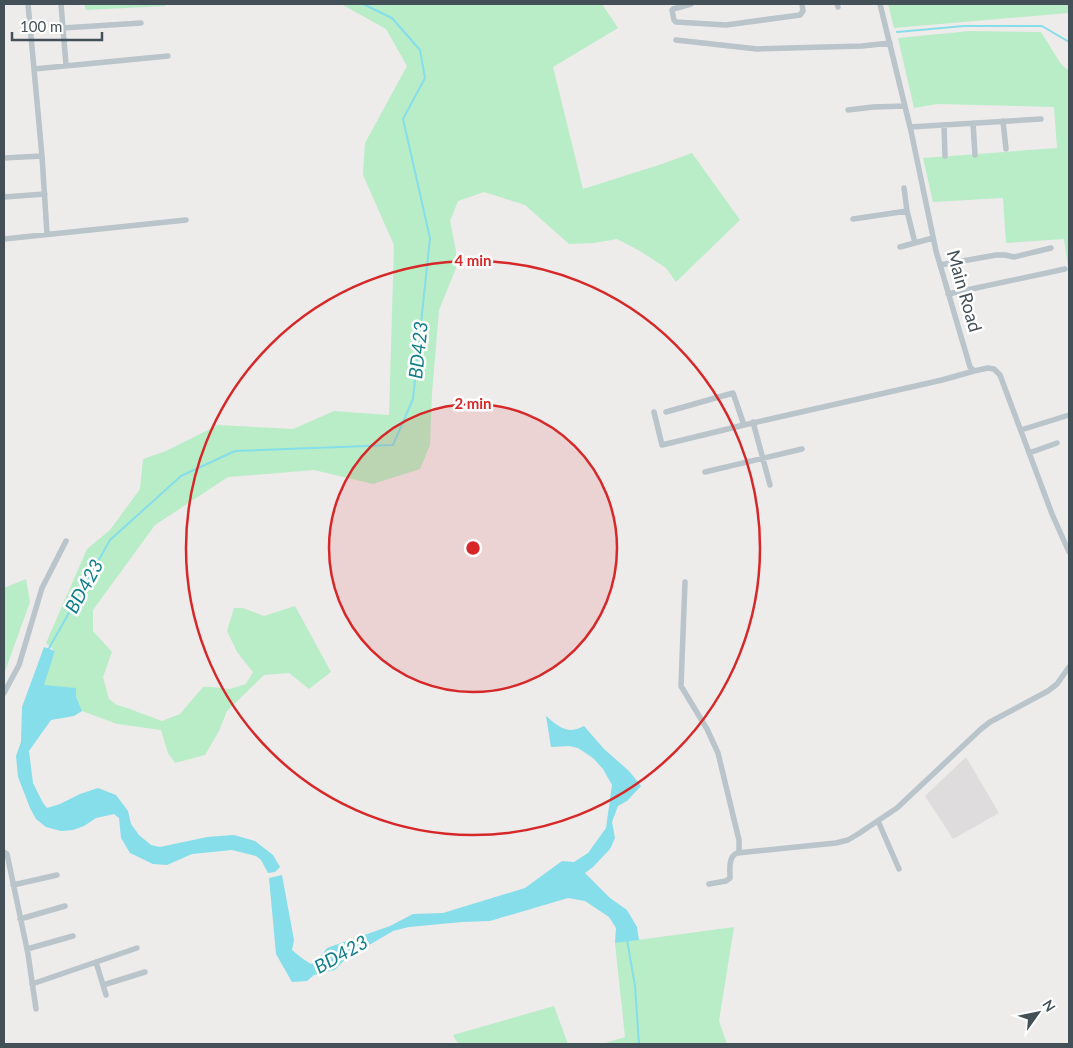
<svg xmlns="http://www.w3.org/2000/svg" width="1073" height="1048" font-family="Lato,sans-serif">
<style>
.education{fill:#dfdcdd}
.green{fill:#b8edc7}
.water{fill:#85dee9}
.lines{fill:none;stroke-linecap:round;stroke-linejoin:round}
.stream{stroke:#85dee9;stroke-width:2}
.minor{stroke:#b9c4cb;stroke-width:5.5}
.ring{fill:none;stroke:#d62828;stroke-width:2.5}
.labels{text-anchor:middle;stroke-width:5;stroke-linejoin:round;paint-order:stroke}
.street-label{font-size:18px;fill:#445058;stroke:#fff}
.water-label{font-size:19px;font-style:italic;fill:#0e7e8b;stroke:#fff}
.centre{fill:#d62828;stroke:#fff;stroke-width:2.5}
.ring-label{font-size:15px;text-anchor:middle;font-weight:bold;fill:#d62828;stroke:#fff;stroke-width:5;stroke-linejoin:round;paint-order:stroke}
</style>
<rect width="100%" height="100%" fill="#eeebeb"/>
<path class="education" d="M966,757l33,56 -46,26 -28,-43z"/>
<path class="green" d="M84,4h81l1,2 -80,4z
M341,4h261l16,24 -65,39 30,122 79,-25 30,-11 48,67 -64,62 -10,-14 -26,-17 -23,-12 -23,4 -25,1 -44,-39 -41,-13 -26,9 -8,20 6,30v17l-17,42 -7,83 -2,52 -10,24 -47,15 -59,-14 -86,7 -73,48 -62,85v21l19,21 -9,25 6,22 8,6 10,3 35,13 18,-7 23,-27h9l18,2 16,-5 7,-12 -16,-20 -10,-21 7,-23h9l21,8 31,-10 36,66 -22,17 -20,-16 -25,2 -37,36 -8,20 -14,24 -30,8 -7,-10 -7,-23 -44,-6 -35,-13 -6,-15 -33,-11 12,-34 -9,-8 41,-94 23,-19 30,-41 3,-30 23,-8 52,-26 75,4 41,-18 55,4 5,-170 -31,-70 2,-32 42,-77 -21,-37z
M888,4h181v9l-175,15z
M970,31l71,1 20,32 8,7v204l-5,-36 -58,4 -3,-45 -70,4 -10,-44 134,-10 -3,-41 -117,-3 -23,4 -16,-70z
M26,579l4,23 -26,72v-86z
M734,927l-15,94 8,23h-125l23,-7 -10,-94z
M554,1006l14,38h-110l-5,-9z"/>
<path class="water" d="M44,647l11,4 -11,34 32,3v8l6,15 -8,5 -23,4 -22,31 4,32 10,20 4,5 13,-4 20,-10 18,-6 18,7 12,16 3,13 8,11 12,10 9,2 47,-10 27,-2 21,6 18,14 7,12 -5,5 -7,1 -7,-13 -5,-4 -24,-6 -40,4 -25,11 -14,-1 -23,-11 -9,-15 -2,-20 -5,-4 -18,4 -12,8 -11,4 -12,1 -15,-4 -10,-8 -6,-11 -12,-31 -2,-21 5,-14 1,-35z
M546,716c13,11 21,19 38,10l20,23 25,22 12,15 -14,15 -9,5 -6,16 3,16 -5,11 -17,18 -8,6 25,25 17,12 10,17 2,13 -24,3 1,-15 -7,-11 -24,-16 -17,-3 -78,23 -28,1 -53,5 -16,4 -34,20 -10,4 -14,15 -21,5 -7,6 -15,1 -16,-28 -7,-76 13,-3 12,65 -2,10 11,9 8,5 5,-2 11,-14 63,-22 23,-12 30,-1 82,-25 37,-27 12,1 14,-9 18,-25 6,-43 -9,-16 -10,-11 -15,-10 -9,-2 -18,1z"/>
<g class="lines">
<path class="stream" d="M897,32l67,-6h78l27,16
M48,650l62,-110 71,-64 54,-25 158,-6 20,-46 17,-161 -27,-119 22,-41 -5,-28 -28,-32 -29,-14
M627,940l8,46 4,58"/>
<path class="minor" d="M28,4l14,152 5,78
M61,4l5,61
M691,4l-18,5 -1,1 2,10 2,2 50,3 74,-10 3,-4 -1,-7
M837,4l1,3
M880,4l31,127 25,120 34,116 4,4 14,-3 6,1 6,6 52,139 17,38
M63,28l78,-5
M676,40l81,9 105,-3 28,-3
M34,69l134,-13
M848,110l25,-3 32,-1
M1003,121l3,28
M973,123l2,32
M944,125l1,31
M910,127l131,-8
M4,158l38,-2
M904,188l3,23 8,32
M4,197l41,-3
M853,219l54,-8
M4,239l182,-19
M900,247l33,-9
M940,265l56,-10h9l9,2 37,-9
M948,294l117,-25
M654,412l8,33 82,-20 198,-45 32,-9
M666,412l67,-19 11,32
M753,422l17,63
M1021,430l48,-15
M1029,453l28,-10
M705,472l97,-23
M685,582l-4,104 26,43 11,24 21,87v13
M4,693l15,-28 23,-77 24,-47
M878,821l21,48
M4,852l3,2 21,100 8,55
M709,884l17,-3 4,-3c0,-8 -2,-21 7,-25l99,-10 12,-3 10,-6 39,-26 84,-79 9,-7 58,-31 9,-7 12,-17
M13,885l44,-10
M20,919l45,-13
M27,949l46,-13
M96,962l10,33
M32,984l105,-36
M103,985l42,-13"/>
</g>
<circle cx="473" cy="548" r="144" fill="#d62828" fill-opacity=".12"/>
<g class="ring">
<circle cx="473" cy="548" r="144"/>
<circle cx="473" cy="548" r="287"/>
</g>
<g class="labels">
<g class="street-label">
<text transform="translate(964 291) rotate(74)" y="6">Main Road</text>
</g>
<g class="water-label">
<text transform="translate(418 350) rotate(-84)" y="7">BD423</text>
<text transform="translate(84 586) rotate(-61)" y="7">BD423</text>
<text transform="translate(341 954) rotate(-29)" y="7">BD423</text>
</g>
</g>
<circle cx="473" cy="548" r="8" class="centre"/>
<g class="ring-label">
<text x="473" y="266">4 min</text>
<text x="473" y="409">2 min</text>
</g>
<rect width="1073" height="1048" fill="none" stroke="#445058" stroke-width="10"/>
<g transform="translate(1038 1013) rotate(57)" stroke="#ffffff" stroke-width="4" paint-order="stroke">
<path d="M0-4L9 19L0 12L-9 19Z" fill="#445058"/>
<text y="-8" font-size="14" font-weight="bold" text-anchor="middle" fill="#445058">N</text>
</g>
<path d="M12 32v8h90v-8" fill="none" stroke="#445058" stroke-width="2.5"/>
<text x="20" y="32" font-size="15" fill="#445058" stroke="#ffffff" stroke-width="4" paint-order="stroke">100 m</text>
</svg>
